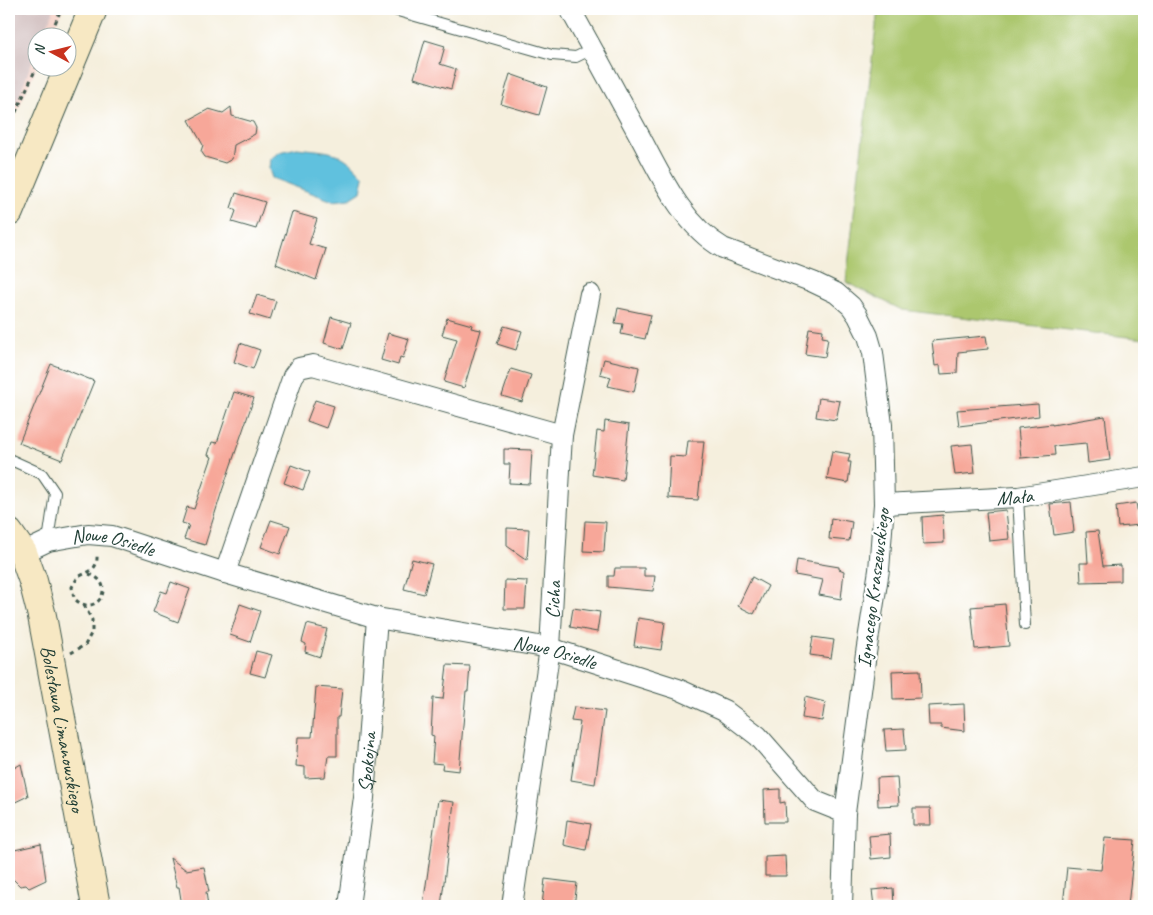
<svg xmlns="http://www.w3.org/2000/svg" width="1153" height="915" font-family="Caveat,sans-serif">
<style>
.built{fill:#f6d1c6}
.industrial{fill:#d1bfbf}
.green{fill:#acc76e;stroke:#668251}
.water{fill:#60c1de;stroke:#407f89}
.building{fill:#f7a799}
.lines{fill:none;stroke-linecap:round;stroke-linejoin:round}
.lane-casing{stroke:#3f584d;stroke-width:12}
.street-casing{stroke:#3f584d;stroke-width:22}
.secondary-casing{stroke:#3f584d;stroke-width:30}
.path{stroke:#3f584d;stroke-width:3;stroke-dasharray:4 4;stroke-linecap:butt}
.lane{stroke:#fff;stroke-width:10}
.street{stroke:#fff;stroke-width:20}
.secondary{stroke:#f7e8c3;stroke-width:28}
.labels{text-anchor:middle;stroke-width:4.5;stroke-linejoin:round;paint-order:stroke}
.street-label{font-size:20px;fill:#1f3d34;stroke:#fff}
</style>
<rect width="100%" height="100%" fill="#fff"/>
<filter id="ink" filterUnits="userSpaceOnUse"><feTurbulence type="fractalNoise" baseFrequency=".02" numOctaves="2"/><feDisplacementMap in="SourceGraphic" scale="10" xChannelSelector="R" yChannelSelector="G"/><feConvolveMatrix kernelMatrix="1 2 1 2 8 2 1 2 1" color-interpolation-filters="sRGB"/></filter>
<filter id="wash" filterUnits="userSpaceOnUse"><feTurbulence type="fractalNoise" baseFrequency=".0096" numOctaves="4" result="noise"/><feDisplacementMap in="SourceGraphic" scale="20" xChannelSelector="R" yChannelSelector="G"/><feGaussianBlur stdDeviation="1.12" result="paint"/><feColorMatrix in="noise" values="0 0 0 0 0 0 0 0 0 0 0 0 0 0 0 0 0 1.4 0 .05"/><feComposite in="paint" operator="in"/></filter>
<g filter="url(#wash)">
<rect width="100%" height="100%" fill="#f5efdd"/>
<path class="built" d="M9,9h54l-13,28 -12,1 -1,28 -28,65z"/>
<path class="industrial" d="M9,9h45l-12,28 -4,1 -1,11 -28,72z"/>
<path class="green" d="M878,9h266v330l-242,-29 -56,-28z"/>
<path class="water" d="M297,148c33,4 44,1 67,29l-3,15 -11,7 -17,2 -61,-23 -3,-9 1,-10 10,-7z"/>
<g id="blocks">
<path class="building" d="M425,40l20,6 -5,18 16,5 -5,20 -37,-11z
M510,74l37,13 -8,28 -38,-11z
M231,107l1,9 21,6 3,6 -1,6 -21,11 -2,14 -7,4 -20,-6 -4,-6 2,-6 -14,-25 20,-11 14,4z
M236,193l29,9 -9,27 -24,-7 4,-11 -5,-3z
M292,212l25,7 -8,25 17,5 -10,31 -40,-16z
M257,295l19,6 -6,19 -20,-6z
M618,308l33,7 -6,24 -24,-5 2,-10 -8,-1z
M331,317l20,6 -8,26 -19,-6z
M447,318l25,7 -1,3 10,2 -17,58 -20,-6 13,-43 -15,-4z
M504,326l18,5 -6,19 -19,-6z
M809,328l14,2 -1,7 6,1 -3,19 -20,-3z
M388,333l21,6 -6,19 -3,-1 -2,8 -17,-5z
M986,336l2,13 -30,3 -1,21 -16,1 -1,-9 -5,1 -3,-25z
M240,343l20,7 -7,19 -19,-7z
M604,359l35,8 -5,25 -26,-6 3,-9 -11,-3z
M51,364l43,17 -32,79 -43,-17z
M511,369l20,6 -9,27 -20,-6z
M234,392l20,6 -32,93 -17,54 -21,-6 5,-14 -7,-2 5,-16 7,2 18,-52 -4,-2 4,-13 5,1z
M819,398l21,3 -4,19 -20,-3z
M315,400l19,6 -8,22 -19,-7z
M1038,404l1,12 -80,10 -2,-16z
M1105,416l5,44 -22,3 -2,-20 -32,3 1,9 -34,3 -3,-30 34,-4v1z
M605,421l24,4 -6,55 -31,-5 5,-44 7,1z
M688,441h16l-6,59 -30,-2 2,-42 16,1z
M972,444l3,29 -20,2 -4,-29z
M504,449l28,1 -2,34 -21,-1 1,-19h-6z
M832,451l18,3 -2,8h3l-3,21 -21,-4z
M291,465l19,7 -7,18 -19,-7z
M1071,502l3,30 -20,3 -4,-31z
M1136,503l4,22 -22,2 -2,-21z
M1006,510l3,29 -20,2 -3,-29z
M943,515l1,28 -21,1 -1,-27z
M831,518l21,4 -3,19 -20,-2z
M271,520l19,6 -10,28 -19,-7z
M585,521l21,1 -2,30 -21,-1z
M507,528l22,1 -2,31 -20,-14z
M1098,531l5,35 18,-1v16l-40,1 -1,-19h8l-2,-31z
M412,559l20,5 -8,30 -20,-5z
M797,560l42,7v2l5,2 -3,28 -22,-4 4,-15 -28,-5z
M615,568h29v8h11l-2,15 -45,-4v-11h6z
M752,577l16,9 -14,28 -16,-8z
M505,580l22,1 -2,28h-21z
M171,582l19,7 -12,33 -25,-10 8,-21 6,2z
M240,604l20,7 -10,31 -20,-7z
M1005,604l4,42 -34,3 -4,-42z
M573,608l27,4 -3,20 -27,-5z
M638,618l27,4 -4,28 -27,-4z
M307,624l20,5 -7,28 -15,-5 1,-8 -4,-2z
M813,637l21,3 -3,18 -21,-3z
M256,651l16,4 -7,22 -15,-4z
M447,665l23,1 -2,25h-2l-7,80 -17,-2 1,-5 -11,-1 2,-27 -3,-1 2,-37 10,1z
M920,670l1,28 -28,1 -1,-28z
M316,687l26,2 -3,28h-2v39h-9l-3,21 -20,1v-11l-9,-1 2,-29h14z
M805,697l20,5 -3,19 -20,-3z
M964,704l1,27 -24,-3v-3h-12l-1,-19z
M574,707l31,4 -10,73 -24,-4 9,-58 -9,-1z
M904,729l2,21 -20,1 -2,-21z
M21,764l7,32 -19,9v-34z
M897,777l2,28 -21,1 -1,-28z
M780,789v14l5,-1 1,20h-21l-1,-32z
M438,800l16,2 -13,104h-18z
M913,808h17l1,17h-18z
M567,820l24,4 -5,26 -22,-5z
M890,834l1,23 -20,2 -2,-23z
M1105,838l30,2 -7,66h-65l4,-39 34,3z
M41,844l5,36 -17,8 -3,-3 -6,1 -11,-11 2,-7 -1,-7 2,-1 -2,-9z
M785,856l1,20h-21v-19z
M170,858l16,12 18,-3 5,25h-3l2,14h-26l-3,-19h-2z
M545,879l32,4 -3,23 -32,-1z
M893,888l1,18h-20l-2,-16z"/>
</g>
</g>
<g filter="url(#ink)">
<use href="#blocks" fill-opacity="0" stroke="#3f584d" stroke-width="1"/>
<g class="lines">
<g class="lane-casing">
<path id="lane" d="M391,9l161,46 24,2 16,-8
M9,459l33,15 13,19 -7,48
M1018,497l7,128
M1143,906l1,-8"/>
</g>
<g class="street-casing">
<g id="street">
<path d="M570,9c23,41 45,82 68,124 22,40 43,91 85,115l90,34 23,11 15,13 7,10 10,20 5,17 9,72 2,79 -5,66 -13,83 -21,160 -3,93"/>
<path id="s1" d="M884,504l134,-7 126,-20"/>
<path id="s2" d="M23,553l25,-12 40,-7 24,2 113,37 152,45 173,30 128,41 46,21 34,26 57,65 30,12"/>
<path d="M225,573l68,-197 6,-8 14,-3 249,70"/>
<path id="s3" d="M349,906l15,-108 13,-180"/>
<path id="s4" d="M512,906l38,-258 12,-213 28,-141"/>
</g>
</g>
<g class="secondary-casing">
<g id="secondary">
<path d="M9,212l84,-203"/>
<path id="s5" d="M9,533l14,20 10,28 9,35 54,290"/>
</g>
</g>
<path class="path" d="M49,38l12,-29
M9,127l29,-63
M89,574c30,9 6,47 -15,24l-2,-11 6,-10c11,-6 20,-6 19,-23
M71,653l14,-8 7,-13v-12l-8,-15"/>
<use href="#lane" class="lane"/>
<use href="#street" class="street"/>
<use href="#secondary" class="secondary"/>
</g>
</g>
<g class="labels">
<g class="street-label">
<text dy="7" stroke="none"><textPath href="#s1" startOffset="131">Mała</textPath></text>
<text dy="7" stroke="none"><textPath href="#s2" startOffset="94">Nowe Osiedle</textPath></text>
<text transform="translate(873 588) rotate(-83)" y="7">Ignacego Kraszewskiego</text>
<text dy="7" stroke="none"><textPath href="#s4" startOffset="309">Cicha</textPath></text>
<text dy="7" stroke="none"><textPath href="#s2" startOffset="551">Nowe Osiedle</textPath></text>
<text dy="7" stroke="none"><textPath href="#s5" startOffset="205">Bolesława Limanowskiego</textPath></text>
<text dy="7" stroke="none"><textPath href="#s3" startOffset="145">Spokojna</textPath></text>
</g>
</g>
<rect width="1153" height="915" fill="none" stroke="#fff" stroke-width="30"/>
<g transform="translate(52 52) rotate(277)"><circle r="24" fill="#ffffff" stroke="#a5b1ae"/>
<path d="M0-4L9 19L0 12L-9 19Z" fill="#c8321e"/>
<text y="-8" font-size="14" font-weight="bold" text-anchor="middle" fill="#1f3d34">N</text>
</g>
</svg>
